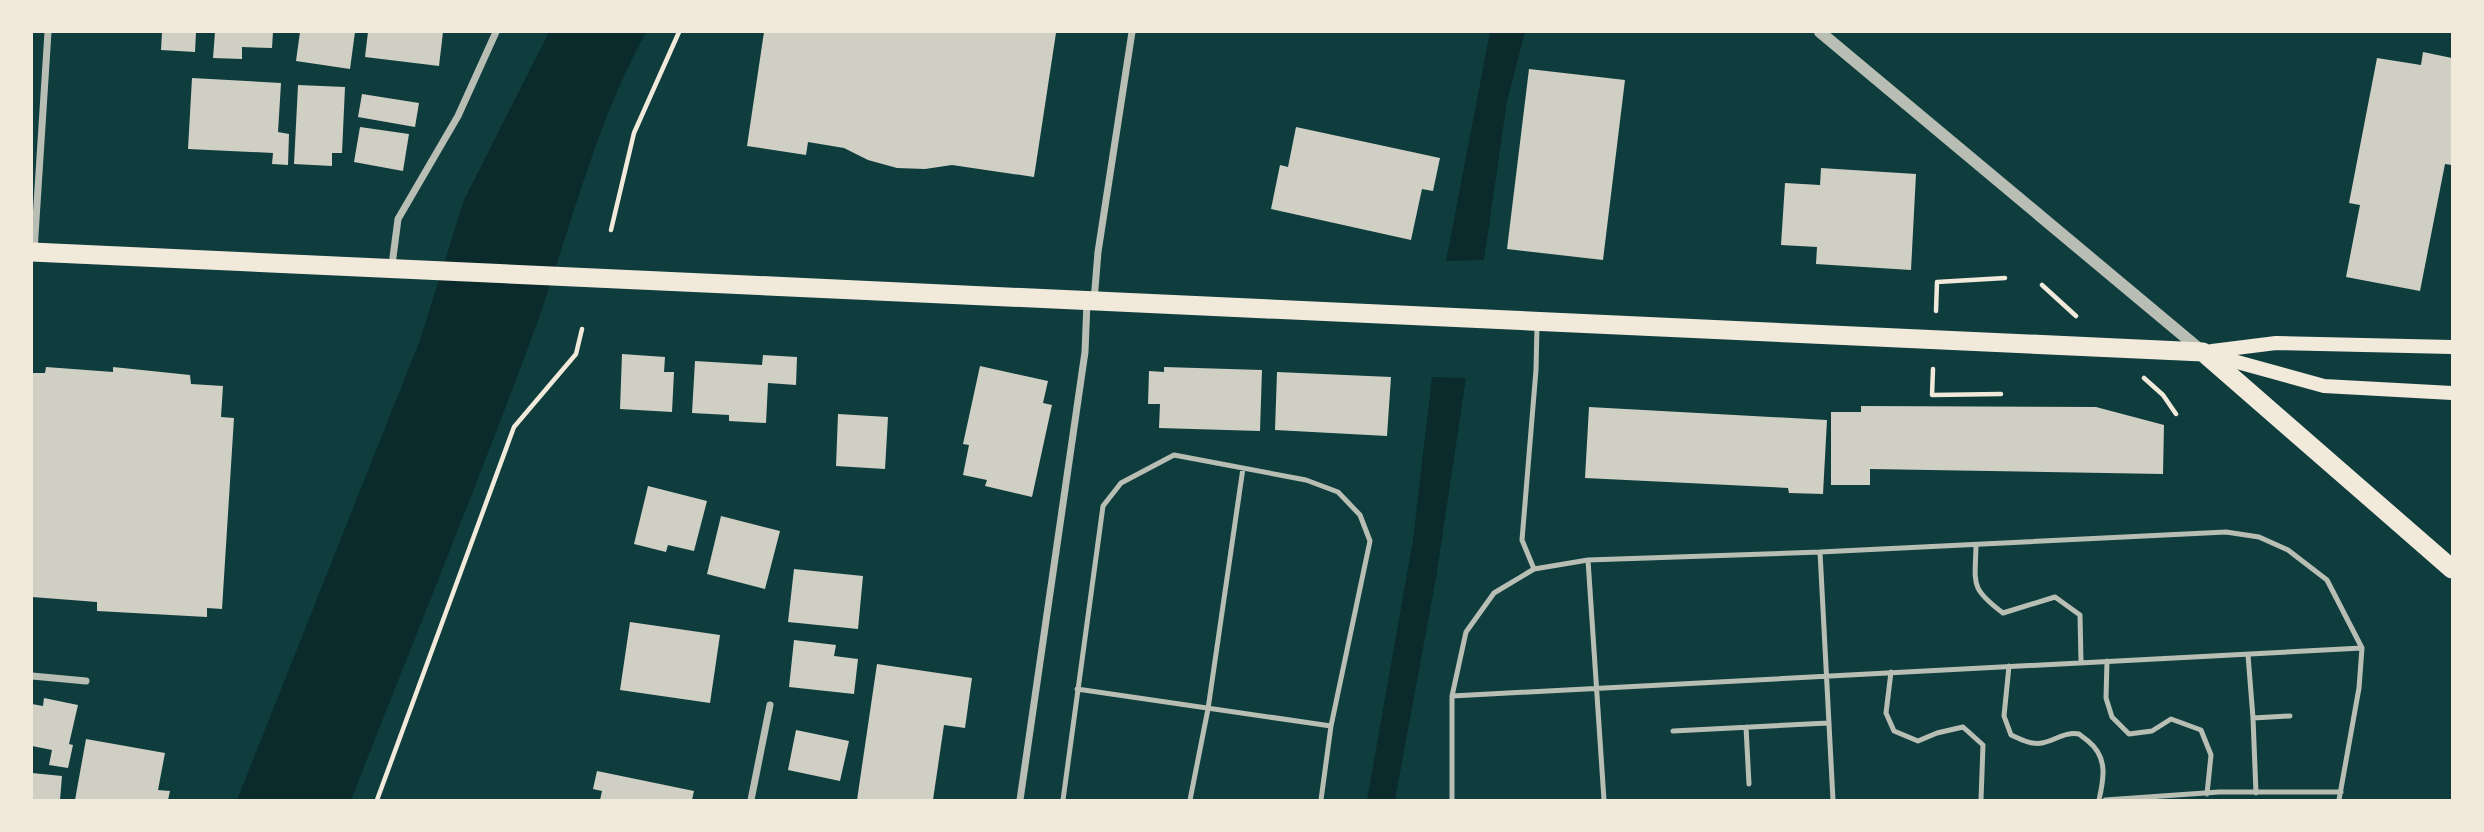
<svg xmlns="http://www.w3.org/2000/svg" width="2484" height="832" font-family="Figtree,sans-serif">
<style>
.water{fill:#0a2a2b}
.building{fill:#cfcfc3}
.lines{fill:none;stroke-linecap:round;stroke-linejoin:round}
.path{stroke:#f1e9da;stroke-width:4.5}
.service{stroke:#b8beb3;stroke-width:5}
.minor{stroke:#b8beb3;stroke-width:7}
.tertiary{stroke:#b8beb3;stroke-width:12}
.secondary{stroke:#f1e9da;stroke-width:14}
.trunk{stroke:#f1e9da;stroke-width:19}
</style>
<rect width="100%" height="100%" fill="#0f3d3e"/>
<path class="water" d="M549,32h97c-54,98 -78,209 -117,313 -57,153 -119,304 -178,455h-114l183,-460 44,-140z
M1490,32h35l-18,69 -23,159 -38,1z
M1432,377l34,1 -30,200 -41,222h-28l46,-260z"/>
<path class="building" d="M162,32h34l-1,20 -34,-2z
M215,32h58l-1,16 -30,-1v12l-29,-1z
M300,32h55l-5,37 -54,-8z
M368,32h75l-4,34 -74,-9z
M764,32l292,1 -22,144 -82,-12 -27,4 -28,-1 -29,-8 -24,-12 -36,-6 -2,13 -59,-9z
M2423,52l29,6v107l-7,-1 -25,127 -74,-14 14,-72 -11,-2 28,-145 44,7z
M1529,69l96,11 -22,180 -96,-11z
M192,78l89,5 -3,49 11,2 -1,31 -16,-1 1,-11 -85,-4z
M298,85l47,2 -3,66h-10v13l-38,-2z
M362,94l57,9 -4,24 -57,-10z
M360,127l49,7 -6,37 -49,-9z
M1296,127l144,31 -7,33 -11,-2 -11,51 -140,-31 9,-44 8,2z
M1821,168l95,6 -5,96 -95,-6 1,-17 -36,-2 4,-62 35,2z
M622,354l43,3 -1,15h10l-2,40 -52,-3z
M763,355l34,2 -1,28 -28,-2 -2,40 -37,-2v-6l-37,-2 3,-52 67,4z
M980,366l68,15 -5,22 9,2 -20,92 -47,-11 2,-6 -24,-5 6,-30 -6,-1z
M46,367l67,5v-5l77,8 1,9 32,2 -2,31 13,1 -12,191 -15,-1v9l-110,-6v-9l-65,-5v-224h13z
M1164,367l98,3 -2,61 -101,-3 1,-24h-12l1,-33 15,1z
M1277,372l114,5 -4,59 -112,-6z
M1861,406l235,1 68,18 -1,49 -293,-5v16h-39v-73h30z
M1589,407l238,13 -4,74 -34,-1 -1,-5 -203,-10z
M838,414l50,3 -3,52 -49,-3z
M648,486l59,15 -13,50 -26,-6 -2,7 -32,-8z
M721,516l59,15 -15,58 -58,-15z
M794,569l69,7 -5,53 -70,-7z
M630,622l90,13 -10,68 -90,-13z
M794,640l42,5 -2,11 24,3 -4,35 -65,-7z
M877,664l95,14 -7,50 -21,-3 -11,75h-76z
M44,698l34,7 -9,39 4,1 -5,23 -19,-3 3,-15 -20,-4v-42l11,2z
M796,730l53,11 -9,40 -52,-11z
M86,739l79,14 -7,37 12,1 -2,9h-93z
M597,771l97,20 -2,9h-92l2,-9 -9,-2z
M32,773l30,3 -2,24h-28z"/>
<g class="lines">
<path class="path" d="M611,230l23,-97 45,-101
M2042,285l34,31
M1936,311l1,-29 68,-4
M1933,369l-1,26 69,-1
M2144,378l19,17 13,19
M377,800l137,-373 62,-73 6,-25"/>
<path class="service" d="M1976,546c-1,39 -6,42 27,67l52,-16 25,18 1,47
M1820,552l13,248
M1588,560l16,240
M1534,569l-12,-29 14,-170 1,-45
M2248,655l5,63 3,75
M2107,661l-1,37 6,19 17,17 23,-3 19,-12 30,11 10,25 -4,39
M2009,666l-5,50 7,19c9,4 20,10 31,8 12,-2 24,-12 37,-9 1,1 8,6 9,7 20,16 16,37 11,59
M1891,672l-5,41 8,18 24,10 19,-8 26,-6 20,18 -2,55
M1077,689l254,37
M1452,696l910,-48
M2253,718l37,-2
M1746,727l3,57
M1673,731l155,-8
M1063,800l40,-294 18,-23 53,-28 132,25 32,12 22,23 10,26 -39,185 -10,74
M1190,800l18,-91 35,-241
M1452,800v-104l14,-64 28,-39 40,-24 54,-9 232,-8 406,-20 33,5 29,13 39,30 35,68 -3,40 -20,112
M2105,800l114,-8h122"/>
<path class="minor" d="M34,251l14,-219
M392,265l6,-46 60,-103 38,-84
M1094,301l4,-49 34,-220
M32,676l54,5
M751,800l19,-95
M1020,800l65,-448 2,-50"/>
<path class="tertiary" d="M1820,32l383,320"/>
<path class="secondary" d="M2212,351l64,-8 176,4
M2208,354l116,32 128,7"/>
<path class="trunk" d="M32,252l2171,100 249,217"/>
</g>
<rect width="2484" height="832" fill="none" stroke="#f1e9da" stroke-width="66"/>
</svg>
